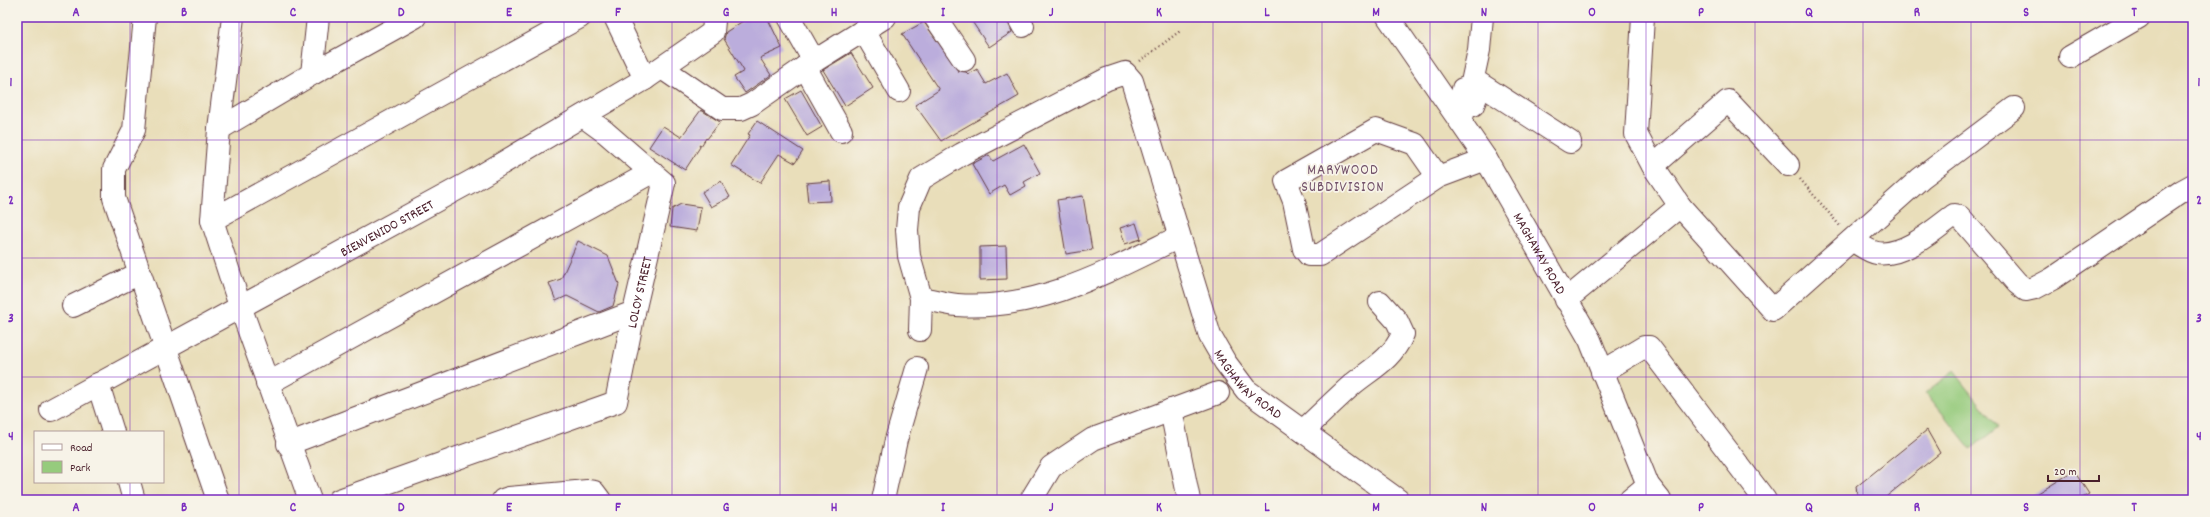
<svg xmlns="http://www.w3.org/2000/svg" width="2210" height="517" font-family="Dekko,sans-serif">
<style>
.green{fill:#96cb7d;stroke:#707554}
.building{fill:#bbaddc}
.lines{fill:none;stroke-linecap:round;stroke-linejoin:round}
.minor-casing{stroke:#623c40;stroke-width:24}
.path{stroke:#623c40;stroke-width:2.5;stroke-dasharray:1 3;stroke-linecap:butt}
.minor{stroke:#fff;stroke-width:22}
.grid{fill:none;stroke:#7b2cbf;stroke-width:1;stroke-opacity:0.55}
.labels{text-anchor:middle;stroke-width:3.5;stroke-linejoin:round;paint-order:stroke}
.street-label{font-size:14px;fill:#4a1f2b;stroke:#f7f3e8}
.neighbourhood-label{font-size:15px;letter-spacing:1px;fill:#725169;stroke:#f7f3e8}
.neatline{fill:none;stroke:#7b2cbf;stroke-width:1.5}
.grid-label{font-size:13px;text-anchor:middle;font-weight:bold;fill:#7b2cbf}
</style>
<rect width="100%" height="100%" fill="#f7f3e8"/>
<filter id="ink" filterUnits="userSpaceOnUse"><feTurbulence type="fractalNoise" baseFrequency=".025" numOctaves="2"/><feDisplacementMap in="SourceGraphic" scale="8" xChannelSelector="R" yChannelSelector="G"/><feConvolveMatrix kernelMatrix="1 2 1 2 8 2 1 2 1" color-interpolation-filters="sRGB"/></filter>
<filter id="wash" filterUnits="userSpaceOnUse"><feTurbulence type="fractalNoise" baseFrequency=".012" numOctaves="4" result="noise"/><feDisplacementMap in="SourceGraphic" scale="16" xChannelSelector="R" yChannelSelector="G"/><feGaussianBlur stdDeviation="0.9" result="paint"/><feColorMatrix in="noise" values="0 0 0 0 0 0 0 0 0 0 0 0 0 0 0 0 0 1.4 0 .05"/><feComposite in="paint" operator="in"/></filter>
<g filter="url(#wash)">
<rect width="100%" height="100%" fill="#e9deba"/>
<path class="green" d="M1954,371l44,56 -27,22 -45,-56z"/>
<g id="blocks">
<path class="building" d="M749,17h18l15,31 -22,10 11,17 -26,18 -11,-16 10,-6 -20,-32 2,-7z
M969,17h37l6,15 -23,15z
M924,22l34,49 8,1 2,2 9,-5 9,15 21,-11 12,23 -78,45 -26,-36 24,-15 -37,-56z
M851,53l22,35 -28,18 -22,-36z
M801,90l21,37 -15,9 -22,-37z
M701,110l19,12 -13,17 -1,-1 -5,8 -2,-1 1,2 -15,23 -36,-23 14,-21 18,11z
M757,121l46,30 -8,12 -16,-9 -19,29 -29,-18 19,-30 -2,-1z
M1024,144l16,29 -16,9 2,4 -16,9 -6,-10 -15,9 -17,-30 17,-9 4,6z
M721,181l9,16 -19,10 -9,-15z
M830,181l1,20 -23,1 -2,-19z
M1083,196l9,54 -26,4 -9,-54z
M681,204l20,3 -4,24 -27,-4 2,-18z
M1136,223l5,16 -16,5 -5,-16z
M578,241l30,15 11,28 -6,22 -14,6 -32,-16 -11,5 -7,-18 12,-4z
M1006,246l1,33 -27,1v-33z
M1927,430l13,23 -53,43v4h-29l-2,-13z
M2074,471l15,23 -10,6h-52z"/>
</g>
</g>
<g filter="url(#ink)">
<use href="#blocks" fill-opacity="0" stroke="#623c40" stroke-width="1"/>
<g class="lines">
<g class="minor-casing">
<g id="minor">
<path d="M145,17l-11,113 -20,39v29l104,302"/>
<path d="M233,17l-14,112 -7,91 28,86 70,194"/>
<path d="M615,17l30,62"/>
<path d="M789,17l25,44"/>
<path d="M935,17l29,43"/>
<path d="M1018,17l5,9"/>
<path id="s1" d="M1388,17l98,142 104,181 58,145 12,15"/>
<path d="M1643,17l-7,117 17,32 27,40 93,104 148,-132 93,-70"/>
<path d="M864,31l35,60"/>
<path d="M2070,57l69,-40"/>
<path d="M805,67l36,64"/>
<path d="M662,68l60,41h19l11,-5 53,-37 80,-50"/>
<path d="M312,74l6,-57"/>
<path d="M1474,80l96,62"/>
<path d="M1471,87l8,-37 3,-33"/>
<path d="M1461,121l4,-14 8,-2 5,-13 -7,-5 -8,2 -2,12 4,6"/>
<path d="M219,129l93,-55 103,-57"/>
<path d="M1653,166l75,-65 60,64"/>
<path d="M1438,177l-23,-33 -39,-14 -90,51 8,20 10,48 5,6h11l118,-78 48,-18"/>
<path d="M212,220l368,-203"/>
<path d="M1852,240c7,4 17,12 25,13 27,4 57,-23 77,-38l6,2 57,66 9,7 9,-2 17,-9 130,-88 11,-6"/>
<path d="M921,298c12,2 24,6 36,7 81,6 152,-34 222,-68"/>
<path d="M1566,300l114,-94"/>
<path d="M73,306l67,-33"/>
<path id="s2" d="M920,330l1,-32 -12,-42 -2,-26 2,-23 12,-28 41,-25 145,-75 18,-6 7,8 78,255 15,26 21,28 152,110"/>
<path d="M1602,372l42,-25h5l116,153"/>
<path d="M98,384l15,48"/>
<path d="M267,384l385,-212"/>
<path id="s3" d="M51,410l421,-229 173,-102 68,-47 1,-11 -2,-4"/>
<path d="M1171,410l18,90"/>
<path d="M1303,431c17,-16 33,-32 50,-47 21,-17 38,-24 50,-50l-6,-13 -17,-19"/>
<path d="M288,444l346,-132"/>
<path d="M129,482l5,18"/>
<path id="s4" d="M339,500l277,-98 18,-90 30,-129 -59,-51 -22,-16"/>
<path d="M503,500l6,-2 78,-7 7,1 6,8"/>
<path d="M883,500l13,-60 21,-72"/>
<path d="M1031,500l20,-33 42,-28 125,-46"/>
<path d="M1630,500l18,-15"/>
</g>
</g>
<path class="path" d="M1140,61l40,-30
M1800,179l40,47"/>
<use href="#minor" class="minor"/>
</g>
</g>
<path class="grid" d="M130,17v415M239,17v483M347,17v483M455,17v483M564,17v483M672,17v483M780,17v483M888,17v483M997,17v483M1105,17v483M1213,17v483M1322,17v483M1430,17v483M1538,17v483M1646,17v483M1755,17v483M1863,17v483M1971,17v483M2080,17v483M17,140h2176M17,258h2176M17,377h2176M130,482v18"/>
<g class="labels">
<g class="street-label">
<text dy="5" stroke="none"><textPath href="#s3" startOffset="382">BIENVENIDO STREET</textPath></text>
<text dy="5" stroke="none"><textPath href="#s1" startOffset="281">MAGHAWAY ROAD</textPath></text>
<text dy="5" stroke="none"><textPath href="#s4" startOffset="406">LOLOY STREET</textPath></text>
<text dy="5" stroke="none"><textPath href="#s2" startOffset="725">MAGHAWAY ROAD</textPath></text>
</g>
<g class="neighbourhood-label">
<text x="1343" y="174">MARYWOOD<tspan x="1343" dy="17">SUBDIVISION</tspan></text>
</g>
</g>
<rect width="2210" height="517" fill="none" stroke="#f7f3e8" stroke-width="44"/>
<rect x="34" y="431" width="130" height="52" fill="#f7f3e8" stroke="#b29e9c"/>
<rect x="42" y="444" width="20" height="6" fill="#ffffff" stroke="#b29e9c"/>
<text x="70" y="451" font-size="12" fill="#4a1f2b">Road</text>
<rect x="42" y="461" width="20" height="12" fill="#96cb7d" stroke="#b29e9c"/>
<text x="70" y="471" font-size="12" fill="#4a1f2b">Park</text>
<path d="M2048 475v6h51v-6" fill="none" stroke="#4a1f2b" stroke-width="2"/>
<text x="2054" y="475" font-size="12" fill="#4a1f2b" stroke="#f7f3e8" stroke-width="3" paint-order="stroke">20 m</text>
<rect x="22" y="22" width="2166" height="473" class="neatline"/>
<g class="grid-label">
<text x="76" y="16">A</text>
<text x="184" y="16">B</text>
<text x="293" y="16">C</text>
<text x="401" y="16">D</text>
<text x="509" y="16">E</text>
<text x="618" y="16">F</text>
<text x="726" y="16">G</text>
<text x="834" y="16">H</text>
<text x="943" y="16">I</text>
<text x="1051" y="16">J</text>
<text x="1159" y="16">K</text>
<text x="1267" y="16">L</text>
<text x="1376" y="16">M</text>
<text x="1484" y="16">N</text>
<text x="1592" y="16">O</text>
<text x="1701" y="16">P</text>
<text x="1809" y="16">Q</text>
<text x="1917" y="16">R</text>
<text x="2026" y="16">S</text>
<text x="2134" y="16">T</text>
<text x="11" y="86">1</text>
<text x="2199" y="86">1</text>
<text x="11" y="204">2</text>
<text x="2199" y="204">2</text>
<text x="11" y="322">3</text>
<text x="2199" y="322">3</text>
<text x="11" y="440">4</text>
<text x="2199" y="440">4</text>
<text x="76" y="511">A</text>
<text x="184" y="511">B</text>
<text x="293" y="511">C</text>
<text x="401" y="511">D</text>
<text x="509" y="511">E</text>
<text x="618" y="511">F</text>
<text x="726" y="511">G</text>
<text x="834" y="511">H</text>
<text x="943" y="511">I</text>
<text x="1051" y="511">J</text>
<text x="1159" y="511">K</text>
<text x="1267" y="511">L</text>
<text x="1376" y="511">M</text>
<text x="1484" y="511">N</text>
<text x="1592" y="511">O</text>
<text x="1701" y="511">P</text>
<text x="1809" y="511">Q</text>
<text x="1917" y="511">R</text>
<text x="2026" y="511">S</text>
<text x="2134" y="511">T</text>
</g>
</svg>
